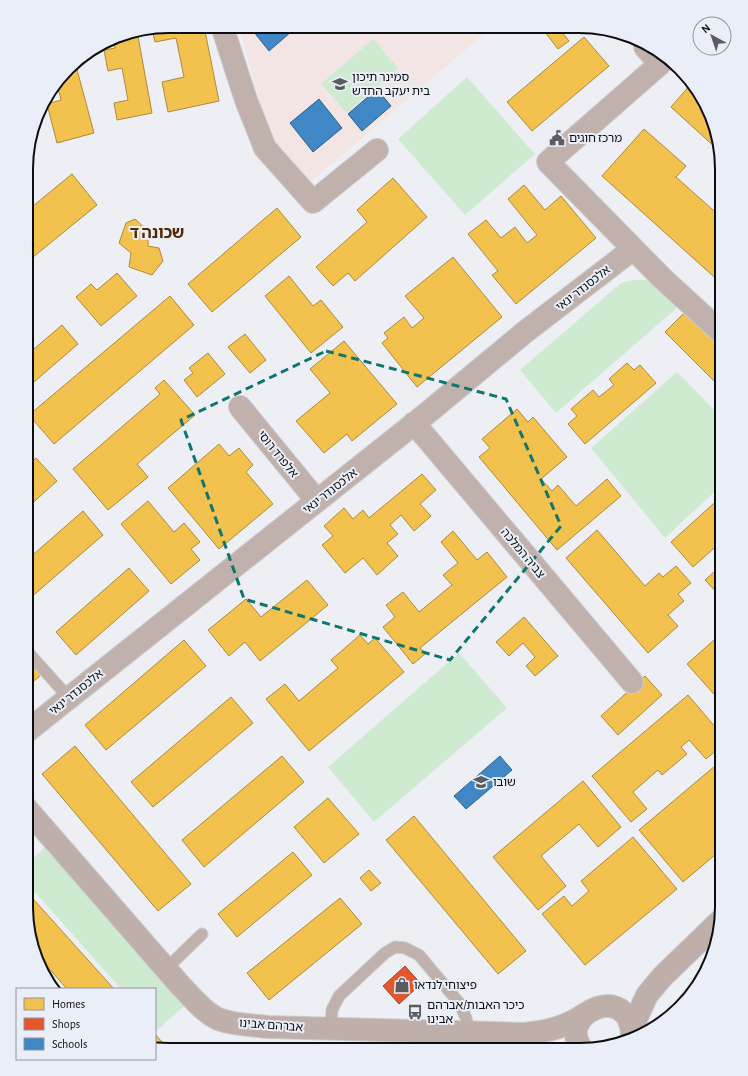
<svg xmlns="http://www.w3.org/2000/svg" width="748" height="1076" font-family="'Alegreya Sans','Noto Sans Hebrew',sans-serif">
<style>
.education{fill:#f4e5e5}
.green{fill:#ceebd1}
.homes{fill:#f2c14e;stroke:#ad8b3b}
.shops{fill:#e4572e;stroke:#a34125}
.schools{fill:#3f88c5;stroke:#30638f}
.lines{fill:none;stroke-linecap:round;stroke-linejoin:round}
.lane-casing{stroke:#cbcccf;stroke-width:13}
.street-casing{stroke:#cbcccf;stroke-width:24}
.secondary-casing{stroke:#cbcccf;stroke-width:24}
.lane{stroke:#c0b1ac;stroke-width:11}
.street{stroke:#c0b1ac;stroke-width:22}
.secondary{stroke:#bfafaa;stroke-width:22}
.marked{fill:none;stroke:#0f766e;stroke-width:3;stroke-dasharray:8 5;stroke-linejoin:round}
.labels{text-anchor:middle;stroke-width:4;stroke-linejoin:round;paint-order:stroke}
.poi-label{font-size:12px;fill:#0c0d10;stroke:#eaeef8;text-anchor:start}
.street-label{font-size:12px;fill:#0c0d10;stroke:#eaeef8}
.district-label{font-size:16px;font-weight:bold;fill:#532800;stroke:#eaeef8}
.rim{fill:none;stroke:#0c0d10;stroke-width:2}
</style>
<rect width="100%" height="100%" fill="#eeeff4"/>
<path class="education" d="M239,26l253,1 -185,158 -37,-45z"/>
<path class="green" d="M373,39l25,29 -51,45 -26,-29z
M467,77l68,77 -70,61 -67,-76z
M633,280h14l31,27 -122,106 -36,-43 101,-87z
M677,372l45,46v67l-57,53 -74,-90z
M459,653l48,55 -133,114 -46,-55z
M49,843l139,160 -31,27 -2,-2v-39h-34l-95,-107v-16z"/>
<path class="homes" d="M169,26h35l15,75 -51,11 -6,-30 22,-5 -8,-39 -21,4 -3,-13z
M551,27h7l11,14 -11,8 -13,-17z
M137,31l15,82 -35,7 -3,-17 14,-3 -6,-32 -14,3 -4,-21 11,-2 -2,-9 10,-5z
M584,37l25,29 -77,65 -25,-29z
M75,62l19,71 -37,10 -10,-39 14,-4 -4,-16z
M690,85l15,18 -2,2 5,5 9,39 -46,-42z
M644,129l42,37 -10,11 46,41v66l-120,-108z
M72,174l25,31 -70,57v-51z
M393,178l34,39 -72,64 -7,-8 -15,13 -17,-19 51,-45 -10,-12z
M524,185l21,25 16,-14 35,42 -80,66 -24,-29 6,-4 -30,-37 18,-14 15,18 14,-11 12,16 10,-8 -29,-36z
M277,208l24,29 -89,75 -24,-28z
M135,219l13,12v15l11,2 4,13 -11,14 -23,-8 2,-14 -12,-10 7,-20z
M453,257l49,60 -85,70 -35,-44 6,-5 -4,-5 20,-16 8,11 12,-10 -19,-22z
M117,273l20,23 -36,30 -25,-29 15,-13 6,6z
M289,276l24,30 8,-6 22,27 -32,26 -46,-57z
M170,296l24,29 -140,119 -25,-29z
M688,309l34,35v45l-57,-57z
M62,325l16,19 -51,44v-33z
M245,334l21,26 -16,13 -22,-26z
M344,341l53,63 -45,37 -5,-7 -23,19 -28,-32 34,-28 -20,-24z
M208,353l17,21 -28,23 -13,-17 9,-7 -4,-5z
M627,363l7,7 6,-5 16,18 -71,61 -17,-20 9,-8 -6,-7 22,-19 6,7 15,-12 -5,-6z
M164,380l31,35 -58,49 11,13 -40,33 -35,-41 87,-75 -5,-6z
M517,409l11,13 5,-5 34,40 -26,22 11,12 6,-6 18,21 31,-27 14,17 -64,54 -78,-93 11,-9 -8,-9z
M219,444l10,12 10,-8 14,17 -7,7 27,32 -54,45 -51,-61z
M36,458l21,23 -30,27v-42z
M422,474l14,16 -16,14 11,12 -17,15 -13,-16 -11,10 8,9 -11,9 11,13 -21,19 -14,-17 -18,15 -23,-28 11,-9 -9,-10 20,-18 9,11 10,-9 6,8z
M722,496v45l-29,26 -22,-25z
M148,501l26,31 10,-9 16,19 -9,7 9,11 -29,24 -50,-60z
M83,511l20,24 -74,64 -2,-3v-36z
M597,530l48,56 14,-13 4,4 13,-11 15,17 -13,11 6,7 -16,14 10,11 -30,27 -82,-95z
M453,531l24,29 10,-8 20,25 -87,71 5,6 -12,10 -30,-37 12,-10 -9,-12 17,-13 16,20 33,-27 -9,-10 15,-12 -17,-21z
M722,565v33l-17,-18z
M129,568l20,23 -73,64 -20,-23z
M307,580l21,25 -68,56 -15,-19 -16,14 -21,-26 38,-31 15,18z
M524,617l34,39 -23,20 -9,-10 9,-9 -12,-14 -14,13 -13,-14z
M722,633v70l-35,-39z
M360,635l8,9 7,-6 29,34 -95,79 -43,-52 19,-15 14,17 39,-33 -7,-8z
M184,640l22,26 -100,84 -21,-25z
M26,657l15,18 -15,13z
M645,676l17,19 -44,40 -17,-19z
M688,695l34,40v11l-16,13 -17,-19 -8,7 6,7 -25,21 -4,-5 -25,22 14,17 -16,13 -39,-46z
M231,697l22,26 -100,84 -22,-25z
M75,746l116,138 -33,27 -116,-137z
M282,756l22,26 -100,85 -22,-27z
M722,760v89l-39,33 -44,-52z
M583,781l38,46 -23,20 -19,-23 -38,32 25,30 -28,24 -45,-53z
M328,798l31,36 -35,29 -30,-36z
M414,816l112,135 -28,23 -112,-134z
M633,837l44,52 -92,76 -43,-51 22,-18 8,10 17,-15 -8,-10z
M293,852l19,23 -75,62 -19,-23z
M369,870l12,13 -10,8 -11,-13z
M26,891l88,98h-47l-29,-33 -12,-49z
M340,898l22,26 -93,76 -22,-27z
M155,1034l13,15h-13z"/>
<path class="shops" d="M405,966l16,18 -22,20 -16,-18z"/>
<path class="schools" d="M249,26h49l-29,25z
M377,89l14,17 -29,25 -14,-17z
M319,99l23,29 -29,24 -23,-29z
M500,756l12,14 -46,39 -12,-13z"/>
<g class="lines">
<g class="lane-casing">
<path id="lane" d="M26,650l43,48
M166,969l36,-35
M331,1029l1,-19 7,-14 46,-43 10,-6 10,1 14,7 41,49 6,14 3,14"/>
</g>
<g class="street-casing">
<path id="street" d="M222,26l24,74 19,48 48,54 64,-52
M645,47l15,17 -112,98 114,116 60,55
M240,407l77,94
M414,423l218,259
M26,732l399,-317 100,-83 108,-83"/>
</g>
<g class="secondary-casing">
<path id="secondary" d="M26,808l154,177c11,11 23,27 38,34 16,6 33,6 50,8l257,7c23,-3 42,-7 60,-20
M632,1028l15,-33 16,-19 57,-55
M582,1049c-28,-36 50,-69 50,-12"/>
</g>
<use href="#lane" class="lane"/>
<use href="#street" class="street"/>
<use href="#secondary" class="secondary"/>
</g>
<path class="marked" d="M326,351l180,48 55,127 -111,134 -206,-61 -63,-179z"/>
<defs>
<g id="school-bare" transform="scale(1.2)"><path d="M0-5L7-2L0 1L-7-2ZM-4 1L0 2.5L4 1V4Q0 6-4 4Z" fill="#5b5c60" stroke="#eaeef8" stroke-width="2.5" paint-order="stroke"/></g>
<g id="civic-bare" transform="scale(1.2)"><path d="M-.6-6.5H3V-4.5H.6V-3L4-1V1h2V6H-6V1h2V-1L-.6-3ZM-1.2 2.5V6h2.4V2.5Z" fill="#5b5c60" stroke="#eaeef8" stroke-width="2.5" paint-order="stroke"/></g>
<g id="shop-bare" transform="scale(1.2)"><path d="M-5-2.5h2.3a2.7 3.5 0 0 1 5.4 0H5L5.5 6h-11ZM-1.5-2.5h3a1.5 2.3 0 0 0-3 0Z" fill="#5b5c60" stroke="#eaeef8" stroke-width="2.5" paint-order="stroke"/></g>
<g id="bus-bare" transform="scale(1.2)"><path d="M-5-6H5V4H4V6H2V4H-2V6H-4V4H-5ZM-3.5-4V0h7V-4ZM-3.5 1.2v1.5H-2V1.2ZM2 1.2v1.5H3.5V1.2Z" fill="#5b5c60" stroke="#eaeef8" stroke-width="2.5" paint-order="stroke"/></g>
</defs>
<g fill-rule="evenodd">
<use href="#school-bare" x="340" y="84"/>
<use href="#civic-bare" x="557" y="138"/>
<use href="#school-bare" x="481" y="782"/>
<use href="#shop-bare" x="402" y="985"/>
<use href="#bus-bare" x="415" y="1012"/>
</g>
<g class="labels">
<g class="poi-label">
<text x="352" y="81">סמינר תיכון<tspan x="352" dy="14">בית יעקב החדש</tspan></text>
<text x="569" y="142">מרכז חוגים</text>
<text x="493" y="786">שובו</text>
<text x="414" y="989">פיצוחי לנדאו</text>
<text x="427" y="1009">כיכר האבות/אברהם<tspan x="427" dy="14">אבינו</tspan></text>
</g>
<g class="street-label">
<text transform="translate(583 288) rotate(-38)" y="4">אלכסנדר ינאי</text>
<text transform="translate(278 454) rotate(51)" y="4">אלפרד רוסי</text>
<text transform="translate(330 491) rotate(-38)" y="4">אלכסנדר ינאי</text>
<text transform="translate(523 553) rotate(50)" y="4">צביה המלכה</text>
<text transform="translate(76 692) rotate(-39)" y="4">אלכסנדר ינאי</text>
<text transform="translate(271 1025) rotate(4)" y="4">אברהם אבינו</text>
</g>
<g class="district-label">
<text x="157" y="238">שכונה ד</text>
</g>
</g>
<path d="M0 0H748V1076H0ZM169 33H579A136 136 0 0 1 715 169V907A136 136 0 0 1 579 1043H169A136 136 0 0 1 33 907V169A136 136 0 0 1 169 33Z" fill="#eaeef8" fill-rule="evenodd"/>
<path class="rim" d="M169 33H579A136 136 0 0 1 715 169V907A136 136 0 0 1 579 1043H169A136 136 0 0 1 33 907V169A136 136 0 0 1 169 33Z"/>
<rect x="16" y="988" width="140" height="72" fill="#eaeef8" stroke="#91949b"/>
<rect x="24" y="998" width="20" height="12" fill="#f2c14e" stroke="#91949b"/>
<text x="52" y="1008" font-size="12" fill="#0c0d10">Homes</text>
<rect x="24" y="1018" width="20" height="12" fill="#e4572e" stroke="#91949b"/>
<text x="52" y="1028" font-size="12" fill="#0c0d10">Shops</text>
<rect x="24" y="1038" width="20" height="12" fill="#3f88c5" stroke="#91949b"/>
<text x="52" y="1048" font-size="12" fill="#0c0d10">Schools</text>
<g transform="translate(712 36) rotate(320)"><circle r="19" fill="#eaeef8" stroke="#91949b"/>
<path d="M0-3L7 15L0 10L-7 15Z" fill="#5b5c60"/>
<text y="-6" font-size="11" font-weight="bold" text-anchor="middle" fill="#0c0d10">N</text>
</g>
</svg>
